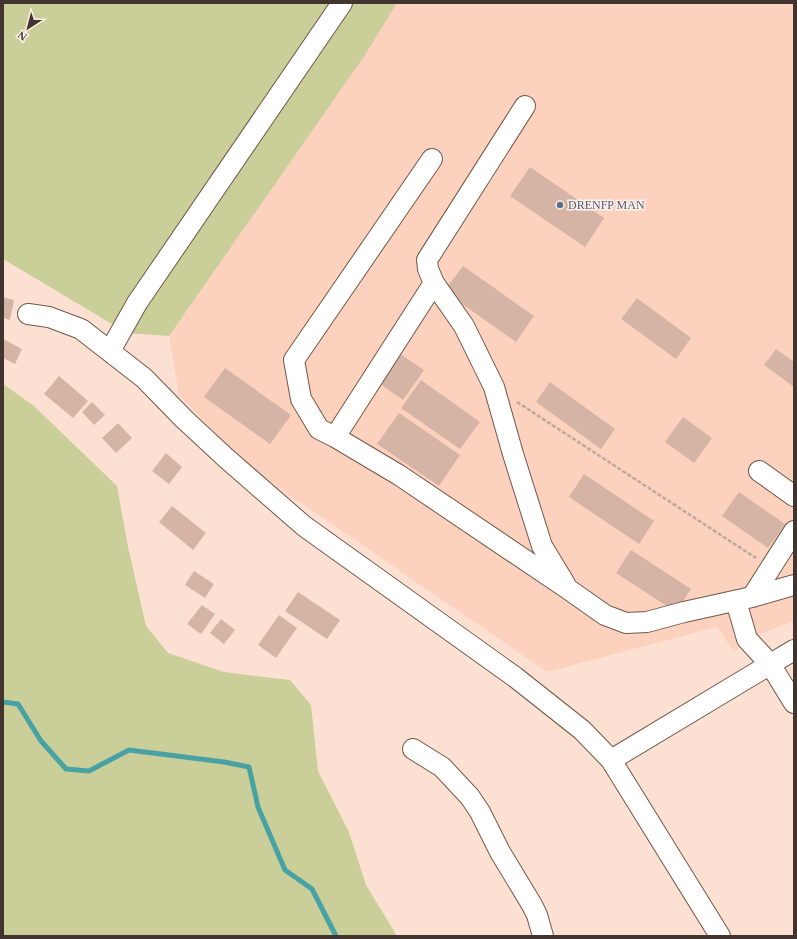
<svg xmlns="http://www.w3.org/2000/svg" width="797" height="939" font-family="'Times New Roman',serif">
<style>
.built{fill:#fcd2be}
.green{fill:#cace99}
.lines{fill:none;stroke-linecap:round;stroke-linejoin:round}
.stream{stroke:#48a2a3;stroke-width:5}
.building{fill:#d5b4a5}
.minor-casing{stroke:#735749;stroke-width:22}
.path{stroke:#bea79c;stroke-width:2.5;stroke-dasharray:4 2;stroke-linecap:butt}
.minor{stroke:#fff;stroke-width:20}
.service-dot{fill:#5c6f8a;stroke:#fff1ea;stroke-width:1.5}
.labels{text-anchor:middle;stroke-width:3;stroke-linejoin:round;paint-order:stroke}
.service-label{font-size:12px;fill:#4e5e75;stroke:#fff1ea;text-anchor:start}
</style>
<rect width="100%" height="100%" fill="#fce1d3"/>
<path class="built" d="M397,3h397v618l-47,18 -13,13 -17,-25 -170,45 -268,-184 -30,-23 -29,-27 -41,-43 -10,-59 196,-281z"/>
<path class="green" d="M3,3h394l-32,52 -196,281 -42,-3 -124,-74z
M3,384l31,22 83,80 11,61 18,79 22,27 56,19 66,8 21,25 7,66 31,61 17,53 31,51h-394z"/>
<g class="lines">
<path class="stream" d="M3,702l15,2 23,37 25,28 23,2 40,-21 95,12 25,5 9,40 27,63 27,19 24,47"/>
</g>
<path class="building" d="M530,167l74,51 -19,29 -75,-51z
M463,266l71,50 -18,26 -72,-51z
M3,297l11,3 -4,20 -7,-2z
M637,298l54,40 -15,21 -55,-40z
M3,339l19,10 -7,15 -12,-6z
M776,349l18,13v25l-30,-22z
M397,352l27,18 -21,30 -27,-19z
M225,368l66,47 -21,29 -66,-47z
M59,376l29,25 -15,17 -29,-24z
M421,380l59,42 -20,27 -59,-41z
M550,382l65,47 -14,20 -65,-47z
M92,402l13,13 -11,10 -12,-13z
M399,413l61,42 -21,31 -62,-42z
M683,417l29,21 -18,25 -29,-21z
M118,423l14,15 -16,15 -14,-15z
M166,453l16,14 -13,17 -17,-13z
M584,474l70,47 -15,23 -70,-47z
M739,492l46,32 -17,24 -46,-32z
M172,506l34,27 -13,17 -34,-28z
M631,550l60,39 -15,23 -60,-39z
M194,571l20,13 -9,14 -20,-13z
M298,592l42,28 -13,19 -42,-28z
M202,605l13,9 -14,20 -14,-10z
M279,615l18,13 -21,30 -18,-13z
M221,619l14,11 -11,14 -14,-11z"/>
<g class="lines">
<g class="minor-casing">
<path id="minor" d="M525,106l-98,154 1,9 6,14 30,43 30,61 19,67 29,92 23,38
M432,159l-138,201 7,39 18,30 16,8 64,38 169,114 37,26 21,8 21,-1 37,-10 68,-15 42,-12
M28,314l21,3 32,12 63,49 40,41 42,39 78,68 211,151 67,53 29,30 109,176
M110,351l27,-48 205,-300
M335,437l99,-154
M759,471l35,25
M752,597l42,-66
M736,601l11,38 23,25 24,39
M413,749l29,18 28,30 10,15 20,40 32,53 5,10 6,21
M611,760l183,-110"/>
</g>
<path class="path" d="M517,402l239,156"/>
<use href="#minor" class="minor"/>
</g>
<circle class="service-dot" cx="560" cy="205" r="4"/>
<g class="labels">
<g class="service-label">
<text x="568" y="209">DRENFP MAN</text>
</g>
</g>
<rect width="797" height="939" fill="none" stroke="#42342e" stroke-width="8"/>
<g transform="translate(28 28) rotate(216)" stroke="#fff1ea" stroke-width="3" paint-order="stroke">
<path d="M0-3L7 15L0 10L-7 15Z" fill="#42342e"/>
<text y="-6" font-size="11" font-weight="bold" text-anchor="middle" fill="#42342e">N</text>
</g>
</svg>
